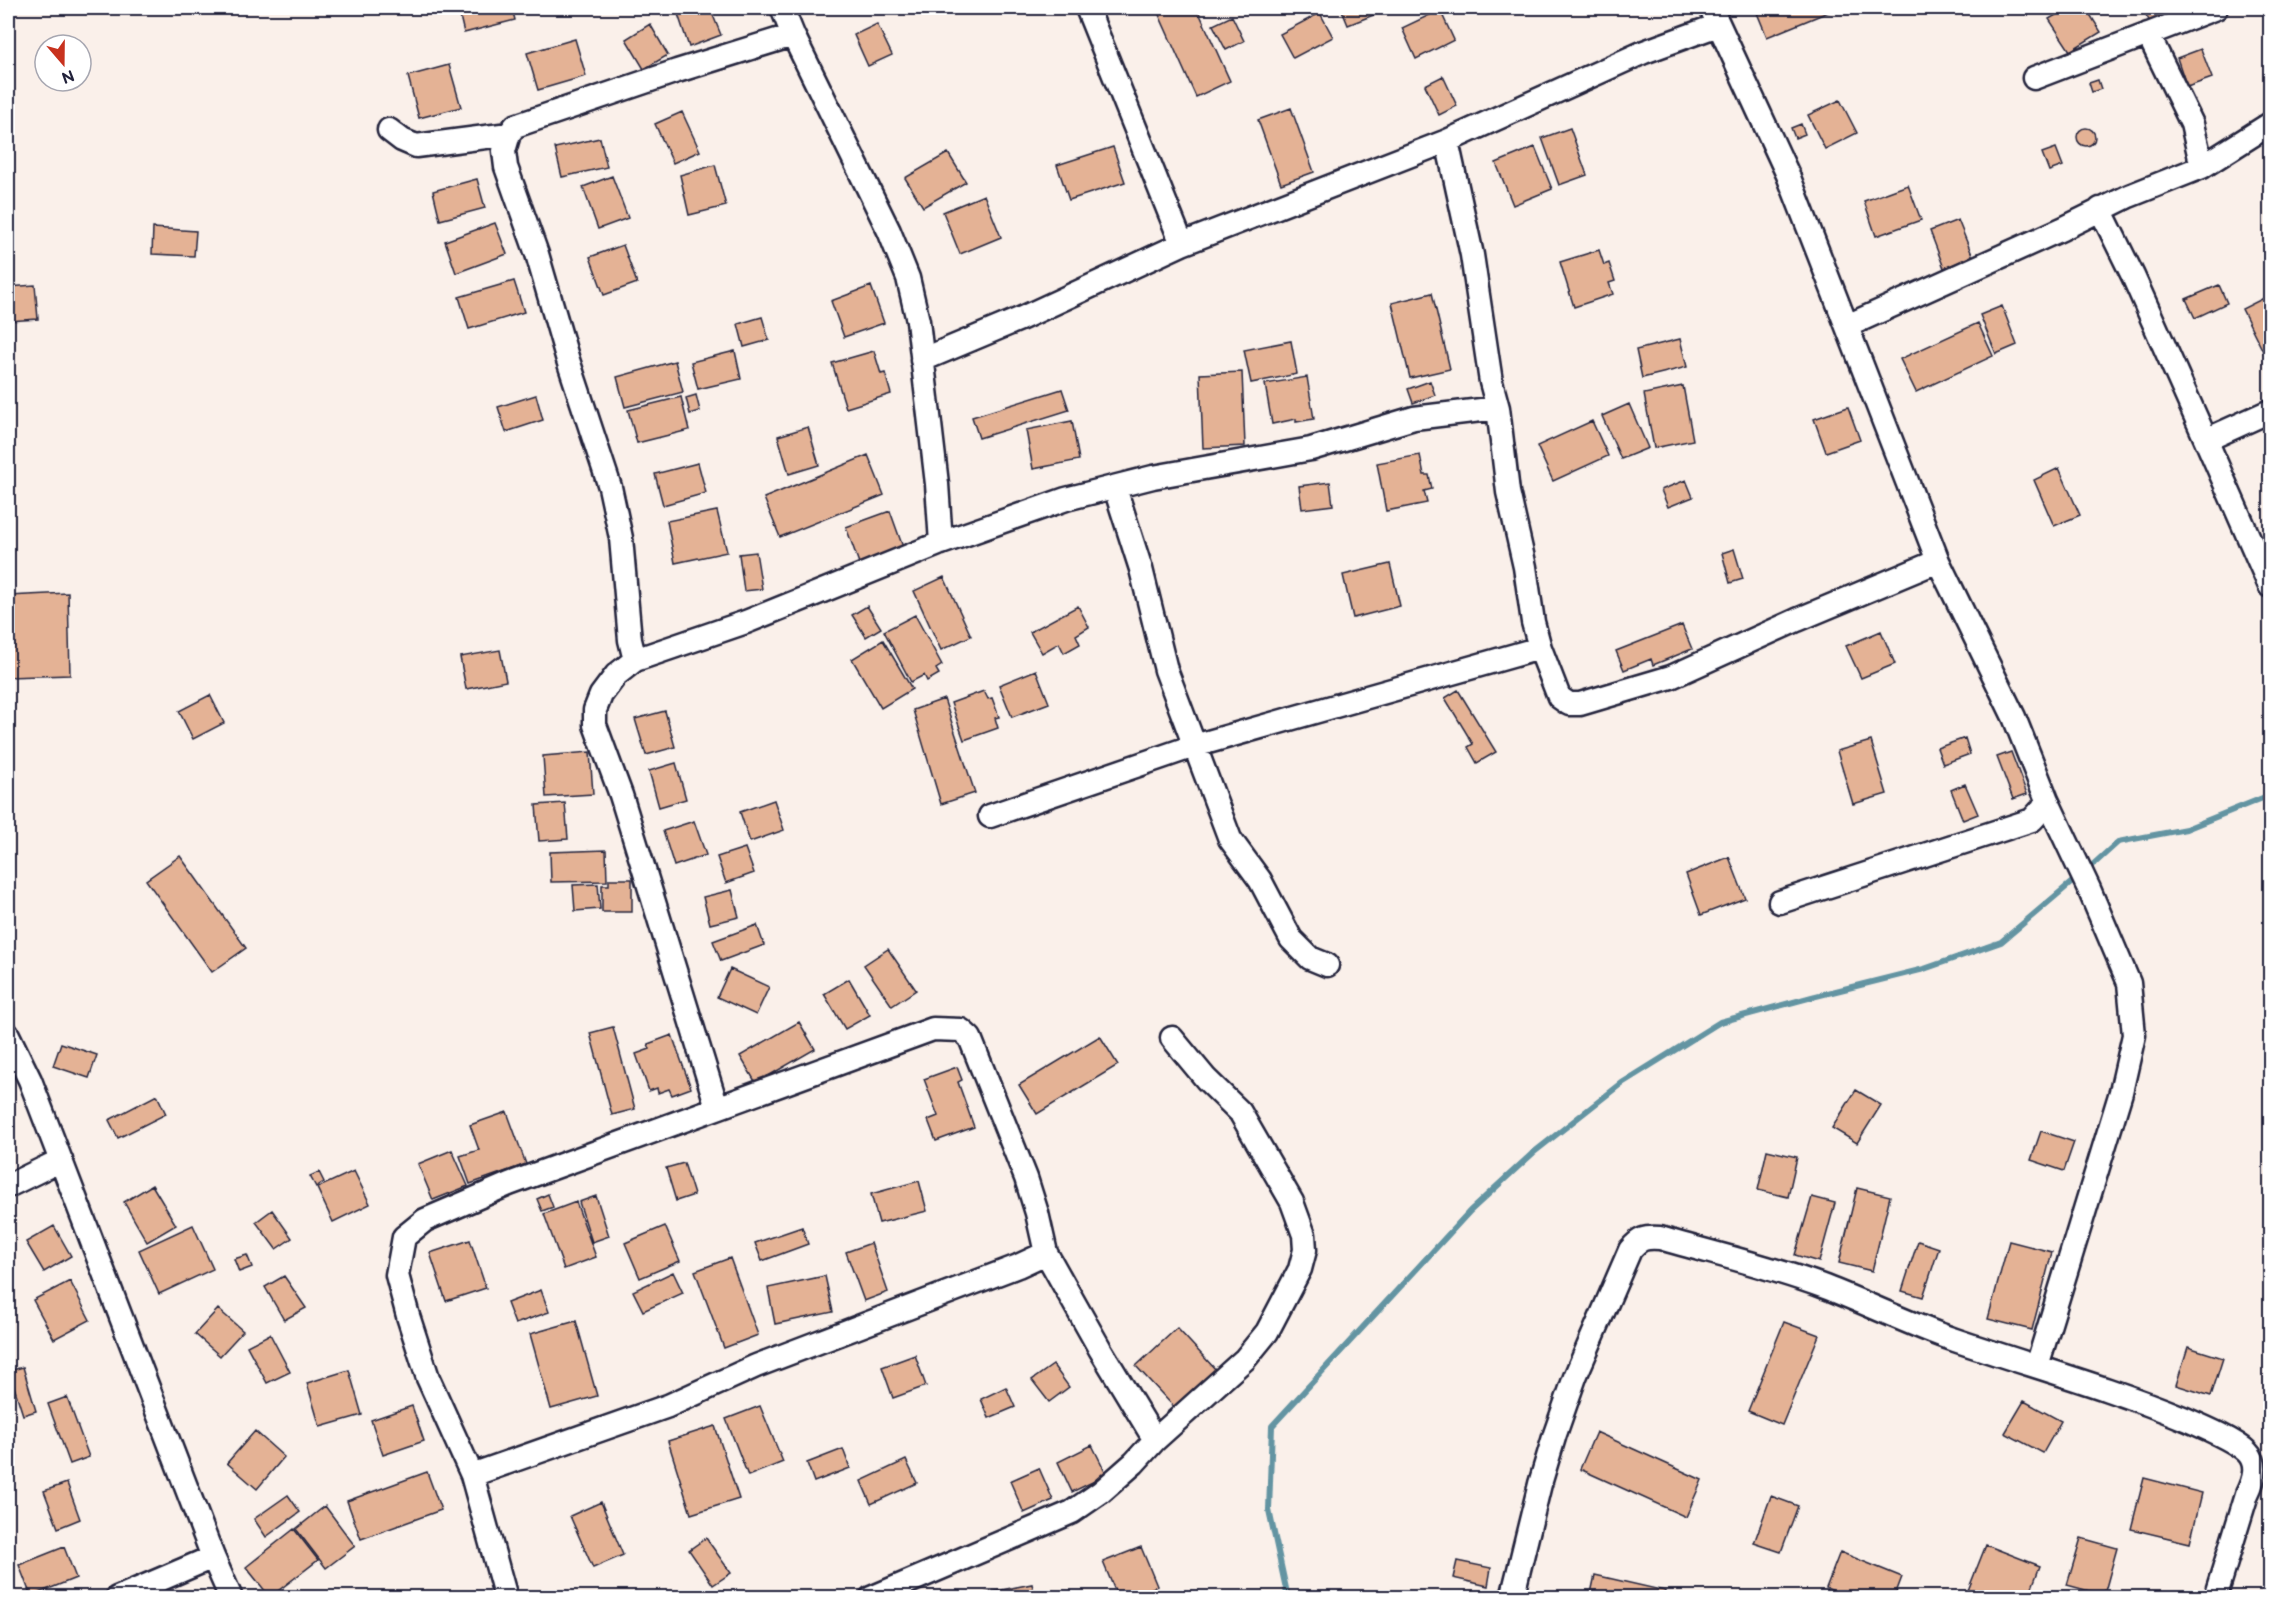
<svg xmlns="http://www.w3.org/2000/svg" width="2278" height="1605" font-family="'Balsamiq Sans',sans-serif">
<style>
.lines{fill:none;stroke-linecap:round;stroke-linejoin:round}
.stream{stroke:#6394a2;stroke-width:6}
.building{fill:#e4b295;stroke:#22223b;stroke-width:1.5}
.street-casing{stroke:#22223b;stroke-width:27}
.street{stroke:#fff;stroke-width:22}
</style>
<rect width="100%" height="100%" fill="#faf0ea"/>
<filter id="ink" filterUnits="userSpaceOnUse"><feTurbulence type="fractalNoise" baseFrequency=".0167" numOctaves="2"/><feDisplacementMap in="SourceGraphic" scale="12" xChannelSelector="R" yChannelSelector="G"/><feConvolveMatrix kernelMatrix="1 2 1 2 8 2 1 2 1" color-interpolation-filters="sRGB"/></filter>
<g filter="url(#ink)">
<g class="lines">
<path class="stream" d="M2086,871l32,-29 68,-13 84,-34
M1288,1598l-19,-88 3,-84 198,-215 63,-58 89,-70 98,-61 92,-25 112,-28 77,-27 77,-65"/>
</g>
<path class="building" d="M458,8h54l3,12 -51,13z
M676,8h34l11,27 -32,12z
M1156,8h41l33,73 -34,16z
M1341,8h38l2,4 -33,13z
M1755,8h83l-71,29z
M2068,8h18l15,24 -31,19 -21,-32z
M2142,8h34l-26,14z
M1440,10l14,30 -38,19 -14,-31z
M1320,13l13,24 -40,21 -13,-24z
M1232,16l12,25 -18,9 -13,-25z
M650,24l18,31 -24,14 -18,-30z
M877,24l15,31 -24,11 -14,-31z
M575,39l11,37 -48,14 -11,-37z
M2201,49l11,29 -25,9 -10,-29z
M449,65l12,42 -42,11 -11,-42z
M1443,76l14,30 -18,9 -14,-30z
M2098,80l3,9 -9,3 -3,-9z
M1840,100l17,33 -32,16 -17,-34z
M1291,108l23,64 -33,12 -23,-64z
M682,112l18,39 -27,12 -18,-39z
M1801,124l4,10 -10,4 -4,-10z
M2077 137a9 9 0 1 1 18 0a9 9 0 1 1-18 0Z
M1570,128l17,47 -28,10 -17,-47z
M600,138l7,29 -45,10 -7,-29z
M1113,147l12,35 -56,18 -12,-35z
M1535,147l17,42 -39,16 -17,-42z
M2056,148l7,18 -14,5 -7,-18z
M948,153l18,29 -43,25 -18,-29z
M715,165l11,41 -37,9 -9,-40z
M612,176l16,42 -30,11 -15,-42z
M477,179l8,29 -45,12 -7,-29z
M1908,185l13,35 -45,16 -12,-35z
M984,195l17,42 -41,17 -17,-42z
M1958,220l15,37 -29,11 -14,-37z
M495,223l12,31 -51,19 -11,-32z
M153,228l43,3 -2,25 -42,-2z
M623,245l14,38 -33,12 -14,-38z
M1599,250l5,15 5,-2 6,18 -6,2 4,11 -39,13 -14,-45z
M514,281l10,31 -55,17 -10,-32z
M35,285l3,34 -30,2v-34z
M2219,285l8,18 -32,15 -9,-19z
M871,286l13,37 -40,14 -13,-36z
M1432,293l18,76 -40,9 -18,-75z
M2270,295v70l-28,-56z
M2002,306l15,39 -21,9 -16,-39z
M762,317l7,23 -25,7 -6,-23z
M1978,323l15,33 -77,36 -16,-33z
M1680,339l7,28 -45,11 -6,-28z
M1291,341l6,33 -46,9 -7,-33z
M735,351l6,28 -43,10 -7,-27z
M874,351l7,23 4,-1 6,21 -45,14 -14,-45z
M675,361l8,31 -58,15 -8,-30z
M1242,372l3,74 -42,2 -3,-74z
M1307,377l7,42 -18,3v-3l-24,5 -7,-40z
M1430,381l5,14 -22,8 -5,-14z
M1683,386l10,54 -39,8 -10,-54z
M1062,389l7,21 -90,28 -7,-21z
M536,395l7,25 -37,12 -8,-25z
M696,395l4,16 -10,3 -4,-16z
M681,397l8,33 -52,13 -9,-33z
M1629,404l19,44 -27,11 -19,-43z
M1848,407l12,33 -34,12 -12,-33z
M1072,421l7,39 -46,9 -7,-39z
M1592,421l16,35 -55,25 -16,-35z
M808,427l11,38 -30,9 -11,-38z
M868,455l16,40 -104,42 -16,-39z
M1420,455l4,20h5l3,14 -8,2 3,12 -41,8 -9,-48z
M698,463l8,30 -43,12 -8,-31z
M2059,468l21,47 -26,11 -20,-46z
M1686,480l7,17 -25,10 -7,-17z
M1330,482l3,23 -31,4 -3,-23z
M717,511l10,41 -52,11 -8,-42z
M890,511l14,39 -44,16 -14,-39z
M1734,549l9,30 -13,4 -8,-30z
M756,552l6,37 -18,2 -5,-37z
M1390,564l10,42 -47,12 -10,-43z
M944,577l27,59 -30,14 -27,-59z
M68,593l2,82 -62,2v-81z
M867,606l14,22 -15,9 -14,-22z
M1078,606l11,21 -13,8 4,9 -16,9 -5,-10 -17,10 -12,-21z
M915,615l27,50 -6,4 3,5 -12,7 -3,-6 -13,7 -27,-51z
M1682,625l10,24 -39,16 -2,-6 -27,11 -8,-19z
M1881,631l14,33 -34,14 -15,-32z
M883,640l29,49 -31,19 -29,-49z
M500,650l6,31 -40,8 -6,-32z
M1036,670l13,33 -37,14 -13,-32z
M1458,690l38,62 -19,11 -9,-16 5,-3 -28,-46z
M984,691l4,8 4,-1 7,19 -4,1 3,10 -34,12 -13,-37z
M210,695l14,28 -31,16 -14,-28z
M944,699l31,94 -34,11 -28,-94z
M665,711l10,36 -29,8 -11,-36z
M1965,738l5,16 -27,10 -6,-16z
M1871,741l16,53 -34,10 -16,-53z
M590,752l3,42 -47,3 -3,-41z
M2011,752l16,42 -14,5 -16,-42z
M676,763l10,36 -27,8 -10,-36z
M1965,784l13,30 -15,6 -12,-30z
M774,800l10,30 -34,12 -10,-30z
M565,803l3,36 -29,2 -3,-36z
M694,821l12,34 -32,11 -11,-35z
M745,848l9,25 -28,10 -9,-26z
M606,850l1,31 -56,1 -1,-30z
M180,856l66,92 -34,24 -66,-92z
M1729,857l16,41 -44,17 -15,-41z
M609,879h23v33h-30v-27h7z
M598,884l2,25 -25,2 -2,-26z
M732,890l7,27 -29,7 -7,-27z
M757,925l7,20 -43,16 -8,-20z
M888,949l28,41 -24,16 -28,-41z
M730,969l39,18 -13,28 -39,-18z
M849,979l21,36 -25,14 -21,-35z
M799,1022l16,27 -59,34 -16,-27z
M613,1027l22,82 -23,6 -22,-82z
M672,1035l19,53 -19,7 -3,-6 -11,4 -1,-5 -8,3 -13,-37 14,-5 -2,-5z
M1100,1036l18,29 -81,49 -18,-29z
M61,1043l36,12 -8,23 -36,-12z
M957,1067l5,13 -4,2 16,45 -38,14 -8,-21 10,-4 -14,-37z
M1856,1090l25,15 -24,38 -25,-15z
M157,1095l9,19 -48,24 -9,-18z
M507,1112l19,52 -56,20 -10,-28 19,-6 -9,-25z
M2041,1131l33,11 -10,29 -33,-11z
M452,1150l16,36 -35,14 -15,-36z
M1767,1150l30,7 -9,40 -30,-7z
M684,1163l10,32 -18,6 -10,-33z
M354,1171l16,33 -37,18 -16,-34z
M319,1172l5,10 -8,5 -6,-11z
M919,1181l8,30 -48,12 -8,-29z
M152,1185l24,40 -29,17 -23,-40z
M1857,1188l33,8 -18,75 -33,-8z
M548,1194l5,13 -11,4 -5,-12z
M596,1196l13,40 -17,6 -13,-40z
M1812,1197l23,6 -16,59 -24,-7z
M576,1202l20,55 -32,12 -20,-55z
M272,1210l20,28 -16,11 -20,-27z
M193,1225l20,44 -54,25 -20,-44z
M54,1226l17,30 -27,16 -18,-30z
M665,1226l15,35 -40,17 -15,-35z
M802,1227l6,17 -46,17 -7,-18z
M470,1240l16,48 -40,13 -16,-48z
M1918,1241l21,7 -16,49 -21,-6z
M2009,1241l43,11 -20,78 -44,-11z
M871,1243l17,49 -24,9 -18,-49z
M247,1255l5,12 -13,5 -5,-13z
M730,1258l28,77 -34,13 -29,-77z
M673,1272l10,21 -40,18 -10,-20z
M284,1276l22,32 -22,12 -19,-33z
M825,1276l8,36 -58,12 -7,-36z
M70,1281l20,39 -36,19 -21,-39z
M541,1290l8,22 -34,12 -8,-21z
M218,1309l25,22 -23,25 -25,-22z
M576,1321l21,75 -46,13 -21,-75z
M1784,1322l35,13 -37,90 -34,-14z
M1177,1328l39,42 -41,38 -39,-42z
M270,1334l20,38 -23,11 -20,-37z
M2188,1347l35,11 -12,38 -35,-11z
M915,1355l11,31 -33,12 -11,-31z
M1053,1365l16,22 -20,15 -17,-22z
M23,1367l13,44 -13,4 -14,-44z
M349,1370l13,45 -42,12 -13,-44z
M1006,1387l9,20 -26,11 -8,-19z
M67,1397l22,60 -19,7 -22,-60z
M2024,1401l37,20 -18,32 -38,-20z
M412,1406l12,35 -41,14 -12,-35z
M760,1406l23,56 -35,14 -22,-57z
M715,1426l24,73 -48,15 -23,-73z
M255,1431l29,26 -27,32 -30,-26z
M1596,1432l106,48 -16,37 -106,-48z
M1092,1445l15,30 -35,17 -14,-30z
M843,1449l7,19 -36,14 -7,-19z
M906,1460l11,23 -46,21 -10,-23z
M1039,1468l14,32 -29,13 -14,-32z
M427,1472l14,38 -80,29 -14,-38z
M2144,1478l58,15 -12,50 -59,-14z
M67,1483l13,36 -22,9 -14,-37z
M288,1495l12,17 -34,25 -12,-18z
M1771,1496l27,10 -17,46 -27,-9z
M601,1502l22,53 -30,13 -23,-52z
M325,1506l30,40 -29,22 -30,-39z
M294,1529l24,31 -48,37 -24,-30z
M706,1538l25,35 -18,12 -24,-35z
M2081,1538l36,10 -13,47 -37,-10z
M1986,1545l54,21 -12,32h-63z
M64,1547l12,31 -45,18 -12,-31z
M1141,1547l16,39 -28,12h-11l-15,-36z
M1840,1552l62,25 -8,21h-43l-25,-10z
M1457,1561l34,7 -3,18 -35,-8z
M1595,1575l70,16 -1,7h-74z
M1032,1584l3,14h-48l-1,-5z"/>
<g class="lines">
<g class="street-casing">
<path id="street" d="M782,8l11,27 96,196 19,47 10,43 19,163 4,59
M1087,8l95,236
M1711,8l77,167 150,386 76,156 33,83 -5,9 -10,11 -252,82
M2148,34l44,90 10,43
M2034,78l182,-70
M389,130l13,10 14,6 93,-12
M1447,141l25,114 19,127 7,26 10,84 17,75 8,55 7,26 19,49 10,7h11l91,-27 126,-57 141,-59
M2100,209l33,67 73,164 64,-29
M1847,326l215,-97 67,-33 73,-29 68,-43
M922,360l98,-41 162,-75 265,-103 197,-89 74,-27
M2206,440l64,146
M1115,488l26,81 25,101 64,169 30,41 31,59 19,19 17,7
M635,660l-5,-20 -9,-102 -11,-51 -43,-130 -30,-103 -31,-87 -2,-16 5,-17 6,-8 162,-55 116,-36
M990,816l204,-70 346,-98
M8,1035l22,45 183,477 18,41
M717,1107l-96,-312 -26,-70v-15l6,-15 15,-20 19,-15 111,-38 195,-79 125,-44 87,-22 158,-28 103,-31 84,-10
M8,1186l53,-26
M2037,1366l84,-274 13,-57 -5,-52 -40,-94 -42,-89
M472,1475l196,-69 88,-40 262,-100 28,-13
M117,1598l96,-41
M506,1598l-34,-123 -44,-97 -20,-62 -11,-41 7,-38 21,-17 84,-36 424,-155 28,1 9,8 56,140 11,35 9,40 54,96 55,91
M871,1598l201,-86 29,-20 33,-29 21,-23 90,-81 22,-27 33,-63 5,-19 -1,-15 -12,-33 -52,-90 -34,-33 -34,-41
M1512,1598l28,-114 15,-50 20,-57 55,-127c10,-12 15,-13 30,-12 55,16 112,29 165,49 44,17 86,38 130,53 76,26 153,47 228,78 16,7 52,22 64,34 12,12 7,28 0,42l-32,104"/>
</g>
<use href="#street" class="street"/>
</g>
</g>
<rect width="2278" height="1605" fill="none" stroke="#fff" stroke-width="30"/>
<rect x="15" y="15" width="2248" height="1575" fill="none" stroke="#22223b" stroke-width="2" filter="url(#ink)"/>
<g transform="translate(63 63) rotate(160)"><circle r="28" fill="#ffffff" stroke="#a7a7b1" stroke-width="1.5"/>
<path d="M0-4.5L10 22L0 15L-10 22Z" fill="#c8321e"/>
<text y="-9" font-size="16" font-weight="bold" text-anchor="middle" fill="#22223b">N</text>
</g>
</svg>
